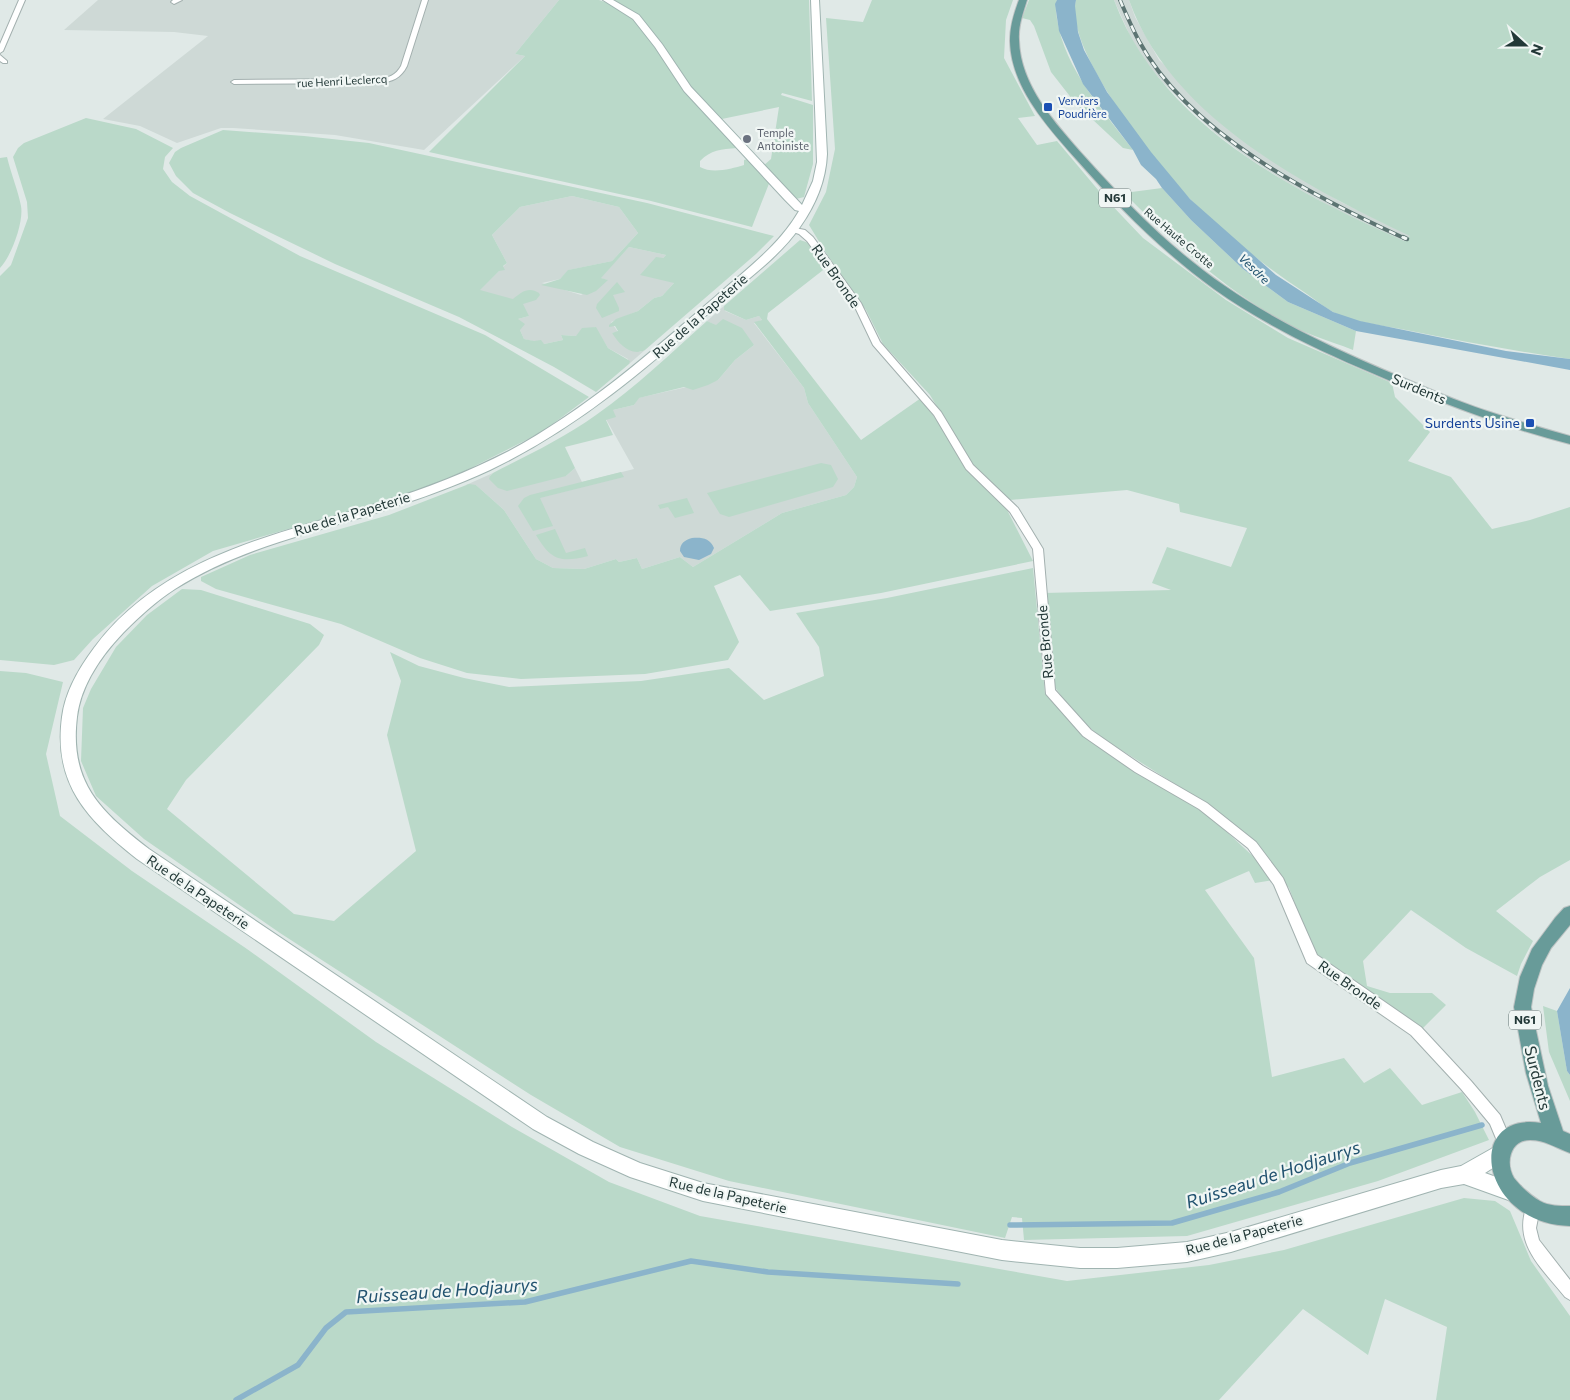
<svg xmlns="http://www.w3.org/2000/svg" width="1570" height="1400" font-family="Commissioner,sans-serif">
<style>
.built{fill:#ced9d6}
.green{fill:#bad9c9}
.water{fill:#8bb4cb}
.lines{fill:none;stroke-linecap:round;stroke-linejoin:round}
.stream{stroke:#8bb4cb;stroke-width:5.5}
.street-casing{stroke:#a3b0af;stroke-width:2}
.secondary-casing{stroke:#a0b4b1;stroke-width:2}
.primary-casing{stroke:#bdc3c3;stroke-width:2}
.street{fill:#fff;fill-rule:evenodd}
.secondary{fill:#fff;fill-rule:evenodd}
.primary{fill:#689b99;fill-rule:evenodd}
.rail-far1-casing{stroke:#5c7472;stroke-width:4}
.rail-casing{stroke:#5c7472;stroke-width:4.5}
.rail-far1{stroke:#f0f6f4;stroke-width:2.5;stroke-dasharray:7;stroke-linecap:butt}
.rail{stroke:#f0f6f4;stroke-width:3;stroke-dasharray:9;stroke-linecap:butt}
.transit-dot{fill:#1a4fb4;stroke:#f0f6f4;stroke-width:2}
.worship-dot{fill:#6b7280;stroke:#f0f6f4;stroke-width:2}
.labels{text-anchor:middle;stroke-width:4.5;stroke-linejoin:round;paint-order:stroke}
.far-street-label{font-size:11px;fill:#223837;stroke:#f0f6f4}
.far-transit-label{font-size:11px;fill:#164399;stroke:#f0f6f4;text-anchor:start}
.far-worship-label{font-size:11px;fill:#5b616d;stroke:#f0f6f4;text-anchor:start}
.shield{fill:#f0f6f4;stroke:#607170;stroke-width:1}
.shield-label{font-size:12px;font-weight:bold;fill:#223837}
.far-water-label{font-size:12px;font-style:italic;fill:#21526f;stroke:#f0f6f4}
.street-label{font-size:14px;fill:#223837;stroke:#f0f6f4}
.transit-label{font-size:14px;fill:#164399;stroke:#f0f6f4;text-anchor:end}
.near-street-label{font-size:16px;fill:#223837;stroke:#f0f6f4}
.near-water-label{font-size:18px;font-style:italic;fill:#21526f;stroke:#f0f6f4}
</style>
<rect width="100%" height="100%" fill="#e0e9e7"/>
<path class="built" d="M98,0h461l-44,54 10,2 -101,94 -89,-15 -102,-7h-12l-44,15 -37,-17 -37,-7 105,-83 -34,-4 -110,-2z
M1114,0h15l6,17 24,43 101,93 81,49 70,34 -7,6 -73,-35 -45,-25 -39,-25 -33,-25 -51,-49 -18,-22 -14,-23z
M572,196l47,11 19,26 -26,28 -43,9 -9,9 -18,4 39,12 26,-15 -7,-2 29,-31 37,8 -3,3 11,25 -12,13 -8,2 -16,13 -27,11 7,10 -6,1 28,19 5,-2 -16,14 -1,-5 -20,-11 -13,-21 -19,9 -15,-1 2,5 -19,4 -20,-5 -4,-9 -2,-11 11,-3 -50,-26 28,-27 -15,-28 28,-28z
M724,306l1,5 21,9 13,-4 3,4 -8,3 50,65 4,15 49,74 -3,10 -8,8 -64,18 -89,54 -13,-10 -38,12 -5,-11 -18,4 -3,-3 -32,10 -31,-1 -17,-9 -32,-49 -28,-25h-10l27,-12 -3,3h76l9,-8 7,14 52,-13 -28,-50 7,-9 21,-5 4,-7 80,-18 17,-20 19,-15 -47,-24z"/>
<path class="green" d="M559,0h40l14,5 18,12 12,11 62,84 32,36c-16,1 -26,2 -37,13v6c12,7 31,2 44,-2v-5l4,-1 22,22 -18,46 -101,-26 -222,-49 96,-96 -10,-2z
M610,0h199l3,101 -30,-8 -1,2 32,10v59l-9,33 -8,2 -20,-22 -13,-11 8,-7 8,-52 -62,13 -34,-41 -38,-56z
M872,0h141l-7,20 -2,38 31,58 -17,2 19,27 20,-4 47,56 39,41 83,62 62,38 104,45 3,14 35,35 -22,29 43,16 41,52 38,-9 40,-13v353l-30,17 -44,34 37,30 -12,23 -4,12 -51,-28 -55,-38 -48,51 4,25 23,7h42l14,12 -26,26 -104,-72 -27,-71 -40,-50 -55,-42 -95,-60 -26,-24 -19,-26 -11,-93 128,-3 -19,-7 15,-36 64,20 16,-39 -67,-16 -1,-8 -52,-14 -117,10 -39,-36 -41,-69 -47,-51 -17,-34 -40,-57 -17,-28 17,-33 9,-43 -9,-131 37,4z
M1029,0h28c-2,6 -1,12 0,19 8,51 46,91 76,131l-10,-2 -47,-44 -25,-32 -17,-46 -4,-6 -8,-2z
M1076,0h38c46,124 177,190 290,241l6,-5c-105,-50 -240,-119 -281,-236h441v359c-55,-8 -109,-18 -164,-29 -24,-5 -52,-7 -73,-18 -9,-5 -17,-12 -26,-18 -41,-27 -82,-59 -117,-95 -33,-35 -127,-150 -114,-199z
M86,118l50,11 37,19 -8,9 -2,12 9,13 18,14 110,60 185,79 104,62 -47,35 -73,37 -39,17 -49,16 -168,49 -61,35 -59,53 -19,21 -20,5 -54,-5v-384l11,-11 17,-47 -1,-16 -14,-45 5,-9 6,-5z
M223,130l81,6 65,7 278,60 127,33 -18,18 -111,96c-14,7 -26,-6 -33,-17l6,-2 -3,-5 -6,1v-2l7,-6 22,-8 16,-13 8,-2 12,-13 -34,-8 16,-18 7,1 3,-3 -37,-8 -28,31 7,2 -12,11 -9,4 -46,-10 19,-6 8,-9 44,-9 26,-28 -19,-26 -47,-11 -52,11 -28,28 15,28 -4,3 2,4 -6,1 -19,19 33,9c8,-7 16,-13 26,-6l1,2 -4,5 -13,4 6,12 -11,3 7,5 -5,6 4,9 10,2 7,-1 3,4 19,-4 -2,-5 15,1 6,-8 14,-1 12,21 22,13 -1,3 -33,28 -42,-25 -95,-50 -124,-53 -105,-51 -37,-20 -17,-17 -7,-13 6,-11 6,-4z
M7,157c4,17 11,33 14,49 3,16 -10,51 -21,62v-110z
M1162,188l29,32 52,49 45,33 68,29 -3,19c-25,-10 -52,-17 -75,-31 -57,-33 -107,-79 -154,-126z
M800,240l12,4 15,23 -59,46 -1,6 94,121 60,-42 30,43 52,61 30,59 -152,32 -111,18 -30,-36 -26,11 25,56 -11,18 -83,14 -124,5 -54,-6 -47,-15 -79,-34 -125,-35 -15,-8v-4l49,-22 139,-40 80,-31 7,1 28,25 32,49 17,9 31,1 32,-10 3,3 18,-4 5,11 38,-12 13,10 89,-54 64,-18 8,-8 3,-10 -49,-74 -4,-15 -50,-66 8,-2 -3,-4 -13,4 -22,-10v-4z
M617,282l8,10 -12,3 6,13v3l-17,7 -6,-10 1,-4z
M723,319l19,9 12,17 -19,15 -17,20 -10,5 -15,5 -9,-3 -45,11 -5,7 -21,5 3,7 -10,3 7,15 -48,12 10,21 -9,8 -59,15 -9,-3 -9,-9 1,-3 3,-3c35,-18 71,-35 103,-58 40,-28 75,-62 111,-94l9,4z
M821,463l10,2 7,14 -5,8 -104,30 -9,-3 -13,-21z
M621,472l3,5 -84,21 13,28 -20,5 -15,-25 6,-8 6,-3z
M687,498l7,15 -19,5 -7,-11 -8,2 -2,-4z
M555,529l11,24 19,-5 3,8c-28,7 -37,4 -52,-21z
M1033,568l12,126 58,56 97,57 57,53 16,20 -18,3 -6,-12 -44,19 49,68 18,119 72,-19 20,25 26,-15 32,37 40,-13 13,20 14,28 -111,41 -191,55 -163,4 -2,-22 -10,-1 -7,21 -276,-57 -109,-34 -89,-52 -251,-162 -136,-94 -48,-43 -15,-35 2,-53 8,-19 25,-42 31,-32 35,-26 19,1 109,34 14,11 -5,10 -133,135 -19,29 127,105 40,7 82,-70 -29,-116 14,-54 -11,-29 29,14 45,12 45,9 132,-6 88,-13 35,32 60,-24 -5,-29 -23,-34 91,-15z
M0,671l26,2 37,9 -17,72 14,62 72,55 115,78 129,93 136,85 97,55 91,34 367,65 142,-16 75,-15 180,-52 31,3 15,10 21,50 39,55v84h-134l11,-73 -62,-28 -17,56 -65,-46 -84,91h-1219z
M1543,1006l14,5 10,60 3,4v26l-21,-49z"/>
<path class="water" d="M1057,0h19l-1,6 3,26 6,18 23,42 44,60 39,47 86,76 57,37 27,9 146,30 64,8v11l-214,-39 -68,-29 -45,-33 -52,-49 -29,-32 -6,-9 -15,-14 -8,-15 -50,-66 -24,-53 -4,-27z
M692,538c9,-1 18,0 22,10l-3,6 -12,6 -15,-3 -4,-6c0,-8 5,-11 12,-13z
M1570,988v87l-3,-4 -10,-60z"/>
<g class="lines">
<path class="stream" d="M1010,1225l162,-2 107,-31 71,-29 132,-38
M236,1400l62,-35 28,-37 20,-16 179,-10 166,-41 77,11 190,12"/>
<g class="street-casing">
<path id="street" d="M19,0h6l-22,51 -3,2v-9z
M173,0h9l-8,4 -3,-2z
M422,0h6l-21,66c-6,12 -15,16 -28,17l-145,1 -3,-2 3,-2 145,-1c10,-1 17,-4 22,-13z
M0,55l7,6v2h-4l-3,-2z
M790,227l15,3 8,7 48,66 19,39 61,70 32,53 45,43 25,41 12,141 36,40 52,36 64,37 49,39 27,36 34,77 104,72 50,54 29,34 12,28 -2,5 -5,2 -5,-2 -10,-24 -29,-35 -50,-54 -104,-72 -33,-78 -26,-37 -49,-39 -64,-37 -52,-36 -37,-42 -13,-145 -23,-37 -44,-43 -32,-54 -61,-70 -20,-42 -46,-62 -8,-7 -9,-3z
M1533,1201l5,2 2,5 -4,20 3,12 31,40v20l-5,-3c-23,-29 -54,-54 -37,-94z"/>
</g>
<g class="secondary-casing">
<path id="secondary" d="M603,0h10l26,15 23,29 29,43 111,118 11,-24 4,-19 -6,-162h8l8,154c-1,27 -12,52 -27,73 -21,30 -51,51 -79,75 -71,64 -143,126 -231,168 -43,20 -88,35 -134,49 -62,18 -126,35 -181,70 -19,12 -36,28 -52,44 -22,23 -42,52 -46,84 -8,66 24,95 72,132l398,268 46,25 47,21 63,20 299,57 78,8h37l70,-6 44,-10 210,-62 20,-4 39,-22 7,3 3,6 -3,6 -22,14 36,13 3,7 -3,7 -7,2 -50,-18 -23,4 -210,64 -44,10 -70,6h-37l-78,-8 -299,-59 -73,-24 -51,-23 -46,-25 -396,-270c-49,-39 -84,-74 -75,-142 3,-25 17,-49 32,-69 68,-92 185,-114 288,-146 43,-13 86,-30 127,-51 76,-41 141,-98 206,-154 30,-27 63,-50 84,-86l-4,-1 -10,-10 -101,-109 -29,-44 -22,-28z"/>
</g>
<g class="primary-casing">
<path id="primary" d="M1019,0h8c-4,13 -9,26 -8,40 1,46 37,84 65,116 43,48 88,94 141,130 53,37 112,64 171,89 30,12 60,26 91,36 27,9 55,17 83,25v8c-68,-17 -133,-43 -198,-71 -54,-23 -109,-49 -158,-84 -51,-37 -96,-82 -138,-130 -29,-33 -65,-72 -66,-118 0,-15 4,-28 9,-41z
M1570,906v19l-19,23 -9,17 -8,24 -3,18 17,79 15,45 7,3v19c-14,-5 -25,-13 -40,-13 -20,0 -25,23 -16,38 7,9 16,17 26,23 9,5 20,5 30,5v20c-90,-2 -107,-115 -29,-103l-15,-50 -12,-66 6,-30 12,-28 23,-31 9,-10z"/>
</g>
<use href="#street" class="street"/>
<use href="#secondary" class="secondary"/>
<use href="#primary" class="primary"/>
<g class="rail-far1-casing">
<path id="rail-far1" d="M1120,0c6,14 12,28 19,41 50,93 174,155 267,198"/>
</g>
<g class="rail-casing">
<path id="rail" d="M1403,237l4,2"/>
</g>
<use href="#rail-far1" class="rail-far1"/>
<use href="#rail" class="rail"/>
</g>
<g class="transit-dot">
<rect x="1043" y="102" width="10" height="10" rx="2.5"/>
<rect x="1525" y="418" width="10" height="10" rx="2.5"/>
</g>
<circle class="worship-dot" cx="747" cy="139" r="5"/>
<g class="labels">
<g class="far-street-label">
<text transform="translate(342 81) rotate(-3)" y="4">rue Henri Leclercq</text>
<text transform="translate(1179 238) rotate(40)" y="4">Rue Haute Crotte</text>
</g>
<g class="far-transit-label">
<text x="1058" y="105">Verviers<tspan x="1058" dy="13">Poudrière</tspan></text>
</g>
<g class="far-worship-label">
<text x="757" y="137">Temple<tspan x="757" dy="13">Antoiniste</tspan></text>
</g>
<g class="shield">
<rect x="1099" y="188.5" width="32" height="19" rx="4"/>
<rect x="1509" y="1010.5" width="32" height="19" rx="4"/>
</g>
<g class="shield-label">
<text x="1115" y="202">N61</text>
<text x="1525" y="1024">N61</text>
</g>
<g class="far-water-label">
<text transform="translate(1254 269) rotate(44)" y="4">Vesdre</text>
</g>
<g class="street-label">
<text transform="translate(836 276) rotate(55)" y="5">Rue Bronde</text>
<text transform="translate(700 316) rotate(-41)" y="5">Rue de la Papeterie</text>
<text transform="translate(1419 389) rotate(23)" y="5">Surdents</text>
<text transform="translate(352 514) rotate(-17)" y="5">Rue de la Papeterie</text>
<text transform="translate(1045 642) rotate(-95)" y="5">Rue Bronde</text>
<text transform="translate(198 892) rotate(34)" y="5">Rue de la Papeterie</text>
<text transform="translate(1350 985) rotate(35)" y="5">Rue Bronde</text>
<text transform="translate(728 1195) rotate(13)" y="5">Rue de la Papeterie</text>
<text transform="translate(1244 1235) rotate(-15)" y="5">Rue de la Papeterie</text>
</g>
<g class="transit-label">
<text x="1520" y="428">Surdents Usine</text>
</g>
<g class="near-street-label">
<text transform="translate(1538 1078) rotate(76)" y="6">Surdents</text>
</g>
<g class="near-water-label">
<text transform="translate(1273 1175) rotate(-18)" y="6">Ruisseau de Hodjaurys</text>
<text transform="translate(447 1291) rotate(-4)" y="6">Ruisseau de Hodjaurys</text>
</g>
</g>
<g transform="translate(1525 45) rotate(111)" stroke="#f0f6f4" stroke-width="4" paint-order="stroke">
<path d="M0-4L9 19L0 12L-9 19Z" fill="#223837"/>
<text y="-8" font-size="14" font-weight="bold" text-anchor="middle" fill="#223837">N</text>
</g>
</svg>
